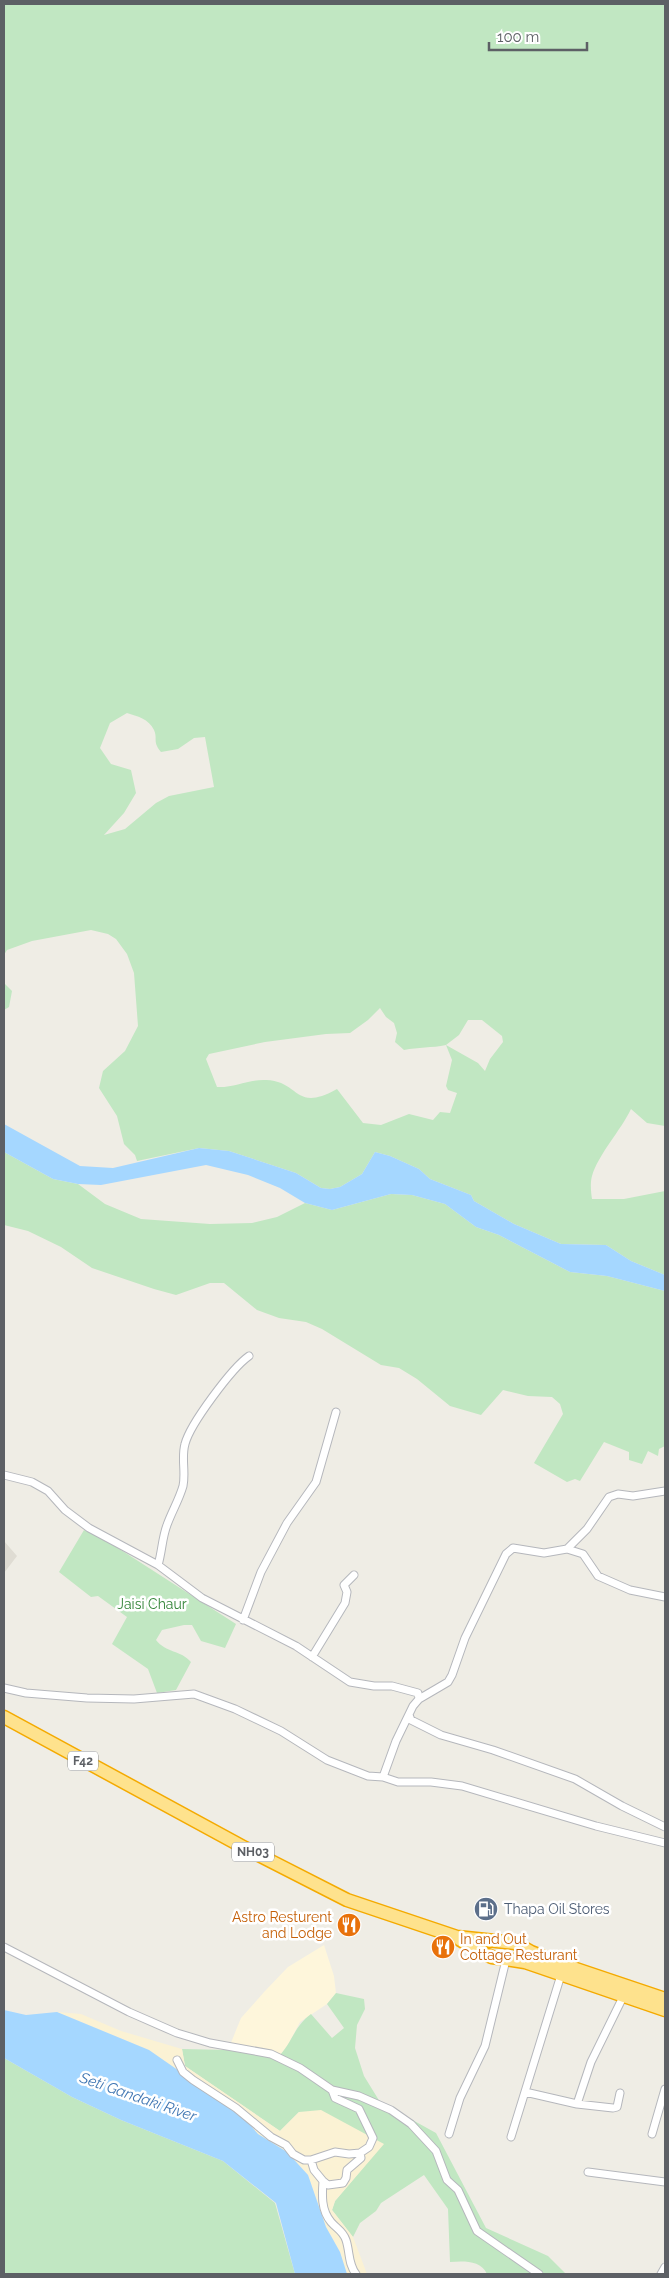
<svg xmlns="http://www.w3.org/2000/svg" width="669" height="2278" font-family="Raleway,sans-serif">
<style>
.commercial{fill:#fef6db}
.education{fill:#dfdcd3}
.green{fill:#c1e7c2;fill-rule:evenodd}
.sand{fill:#fbf2d4}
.water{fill:#a5d7ff}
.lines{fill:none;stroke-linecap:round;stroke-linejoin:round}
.street-casing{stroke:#b5b7bc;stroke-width:9}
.highway-casing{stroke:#f4aa00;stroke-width:15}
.street{stroke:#fff;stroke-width:7}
.highway{stroke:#fee28d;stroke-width:12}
.labels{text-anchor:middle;stroke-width:5;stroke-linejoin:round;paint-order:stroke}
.shield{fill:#fff;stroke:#8e9093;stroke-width:1}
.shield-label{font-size:12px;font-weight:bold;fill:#5d6065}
.park-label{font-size:14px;fill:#348539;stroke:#fff}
.service-label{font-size:14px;fill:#4e5e75;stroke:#fff;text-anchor:start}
.food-label{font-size:14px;fill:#c56008;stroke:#fff;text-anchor:end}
.water-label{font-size:15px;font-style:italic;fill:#4177b3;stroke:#fff}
</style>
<rect width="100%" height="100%" fill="#efede5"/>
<path class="commercial" d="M324,1945l10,31 2,17 -9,11 -27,18 -14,27 -9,9 -49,-8 13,-32 24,-27 23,-24z"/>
<path class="education" d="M4,1541l13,15 -13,17v-33z"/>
<path class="green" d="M4,4h661v1122l-18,-3 -16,-14c-10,21 -33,46 -39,67 -2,7 -1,16 0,23h32l41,-8v84l-34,-14 -25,-16 -45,-1 -47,-20 -40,-23 -3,-6 -41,-16 -11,-10 -29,-13 -15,-4 -13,22 -22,13 -10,2 -9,-1 -25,-15 -67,-22 -30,-3 -62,13 -2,-6 -11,-11 -7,-28 -18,-28 4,-17 22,-20 13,-25 -4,-53 -7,-19 -11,-15 -8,-5 -17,-4 -59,11 -25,9 -3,5zM127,713c10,3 22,6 27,17 4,9 -2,11 7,22l17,-3 16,-11 11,-1 9,50 -45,9 -13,7 -31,26 -21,6 20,-22 12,-20 -5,-23 -20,-6 -11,-16 10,-25zM380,1008l6,9 8,6 3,10 -2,9 9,8c14,-3 28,-2 42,-5l6,15 -6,26 2,4 9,3 -7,20 -10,-1 -7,8 -24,-6 -28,11 -18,-2 -26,-34c-43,24 -37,-8 -71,-9 -17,-1 -32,8 -49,7l-11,-28 3,-5 56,-12 61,-8 24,-1 18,-13zM468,1020h14l20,16 1,6 -13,17 -5,12 -7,-8 -32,-18 13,-10z
M4,983l8,8 -3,16 -5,3z
M4,1152l49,27 25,5 27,20 36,15 69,5 42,-1 25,-6 28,-14 27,7 59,-16 21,1 33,9 31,23 23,8 71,37 37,4 58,15v155l-6,3 -1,7 -10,-5 -6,13 -13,-4v-8l-25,-10 -24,39 -5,-2 -8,3 -33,-19 29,-49 -3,-10 -8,-7 -24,-1 -25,-6 -22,25 -31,-9 -33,-27 -18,-11 -18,-3 -59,-36 -16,-7 -27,-4 -22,-8 -33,-27h-14l-34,12 -22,-6 -62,-21 -31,-21 -33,-16 -24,-6z
M84,1530l23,11 129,83 -11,24 -24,-7 -9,-16h-8l-22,5 -6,10c10,13 25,10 35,22l-15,28 -19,3 -9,-24 -36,-25 15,-27 -29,-21 -7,1 -32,-25z
M336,1993l28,6 1,10 -8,16 -2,23 9,28 16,26 56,31 50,95 62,28 18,18h-79c-6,-14 -24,-13 -37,-12l-2,-53 -24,-34 -43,28 -5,8 -16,12 -7,14 -21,-27 3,-9 48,-57 -84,-32 -19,19 -95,-65 -3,-17 46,1 49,8c15,-14 17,-32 34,-44l21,24 12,-10 -17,-24z
M4,2058l68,39 49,23 102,41 52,42 20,71h-291z"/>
<path class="sand" d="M57,2012l24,2 40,17 61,18 3,17 95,65 19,-19 22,-2 63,34 -49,57 -3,9 21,27 14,37h-20l-7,-22 -14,-25 -18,-52 -21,-23 -29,-18 -13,-15 -96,-69z"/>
<path class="water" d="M4,1124l76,42 33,2 86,-20 30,3 67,22 25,15 9,1 10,-2 22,-13 13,-22 15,4 29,13 11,10 41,16 3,6 40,23 47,20 45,1 25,16 34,14v16l-58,-15 -37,-4 -71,-37 -23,-8 -31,-23 -33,-9 -21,-1 -59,16 -27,-7 -25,-15 -32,-13 -42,-10 -105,20 -23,-1 -25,-5 -49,-27z
M4,2010l22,5 31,-3 92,38 72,50 24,19 13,15 29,18 21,23 18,52 14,25 7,22h-52l-19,-71 -53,-42 -102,-41 -49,-23 -68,-39z"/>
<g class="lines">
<g class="street-casing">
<path id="street" d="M4,1475l28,7 16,9 17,19 24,18 69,37 44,33 94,48 54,36 24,4h18l26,7 1,6
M567,1549l16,5 15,22 32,14 35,7
M158,1565c4,-13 4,-27 9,-40 5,-14 12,-25 16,-39 3,-14 -2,-28 2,-42 5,-20 47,-76 64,-88
M243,1620l18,-48 26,-49 29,-41 20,-70
M312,1657l33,-54 2,-11 -3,-7 10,-10
M4,1688l22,5 61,5 47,1 60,-5 41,15 46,22 46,29 41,16 15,1 15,5h33l31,4 134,40 69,17
M409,1715l2,5 30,15 52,15 82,29 47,27 43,21
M383,1777l13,-36 17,-35 6,-7 29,-17 4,-7 13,-37 41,-84 7,-6 31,5 23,-4 20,-20 22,-32 9,-3 15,2 32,-5
M4,1947l125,65 48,21 33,10 61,11 29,14 32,22 27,6 32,14 20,14 25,27 11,29 11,10 19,41 62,43
M177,2060l6,12 10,8 43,28 35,29 15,8 7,9 11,6h7l24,-8 14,2 11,-1 9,-6 4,-9 -14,-29 -24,-11 -3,-8
M525,2092l52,12 36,4 4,-1 3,-14
M577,2104l14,-42 32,-65
M449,2134l11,-36 25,-52 21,-86
M652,2134l13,-45
M511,2137l50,-162
M311,2160l3,10 9,11c-1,14 -2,29 8,41 6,7 12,9 15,18 4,12 2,24 10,34
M588,2172l77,10
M323,2181l5,4 15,-2 3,-5 1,-8 14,-12 -1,-5
M661,2274l4,-7"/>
</g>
<g class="highway-casing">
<path id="highway" d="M4,1717l241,131 102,52 110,37 58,6 16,9 33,13 101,34
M459,1939l21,13 12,5 33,5 140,48"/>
</g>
<use href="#street" class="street"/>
<use href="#highway" class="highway"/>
</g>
<defs>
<g id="fuel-disc" transform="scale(1.25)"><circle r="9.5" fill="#5c6f8a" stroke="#fff"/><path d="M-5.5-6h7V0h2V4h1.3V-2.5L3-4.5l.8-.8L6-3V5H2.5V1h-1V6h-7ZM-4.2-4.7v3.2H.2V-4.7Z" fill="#fff"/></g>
<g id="restaurant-disc" transform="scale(1.25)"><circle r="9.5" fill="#e8710a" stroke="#fff"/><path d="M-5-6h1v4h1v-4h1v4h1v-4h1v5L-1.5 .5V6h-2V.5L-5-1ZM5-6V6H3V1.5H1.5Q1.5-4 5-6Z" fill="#fff"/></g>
</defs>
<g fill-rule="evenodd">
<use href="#fuel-disc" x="486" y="1909"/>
<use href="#restaurant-disc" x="349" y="1925"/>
<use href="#restaurant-disc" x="443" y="1947"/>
</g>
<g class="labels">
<g class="shield">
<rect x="68" y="1751.5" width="30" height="19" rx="4"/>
<rect x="232" y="1842.5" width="42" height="19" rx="4"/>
</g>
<g class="shield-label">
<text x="83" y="1765">F42</text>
<text x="253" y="1856">NH03</text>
</g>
<g class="park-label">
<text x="152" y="1609">Jaisi Chaur</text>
</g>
<g class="service-label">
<text x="504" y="1914">Thapa Oil Stores</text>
</g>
<g class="food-label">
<text x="332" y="1922">Astro Resturent<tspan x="332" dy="16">and Lodge</tspan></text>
<text x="460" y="1944" text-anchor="start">In and Out<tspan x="460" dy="16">Cottage Resturant</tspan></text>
</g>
<g class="water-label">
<text transform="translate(138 2097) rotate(19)" y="5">Seti Gandaki River</text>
</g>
</g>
<rect width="669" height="2278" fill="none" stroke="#5d6065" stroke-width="10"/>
<path d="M489 42v8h98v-8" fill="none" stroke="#5d6065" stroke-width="2.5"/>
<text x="497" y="42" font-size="15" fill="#5d6065" stroke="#ffffff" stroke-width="4" paint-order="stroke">100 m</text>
</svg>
